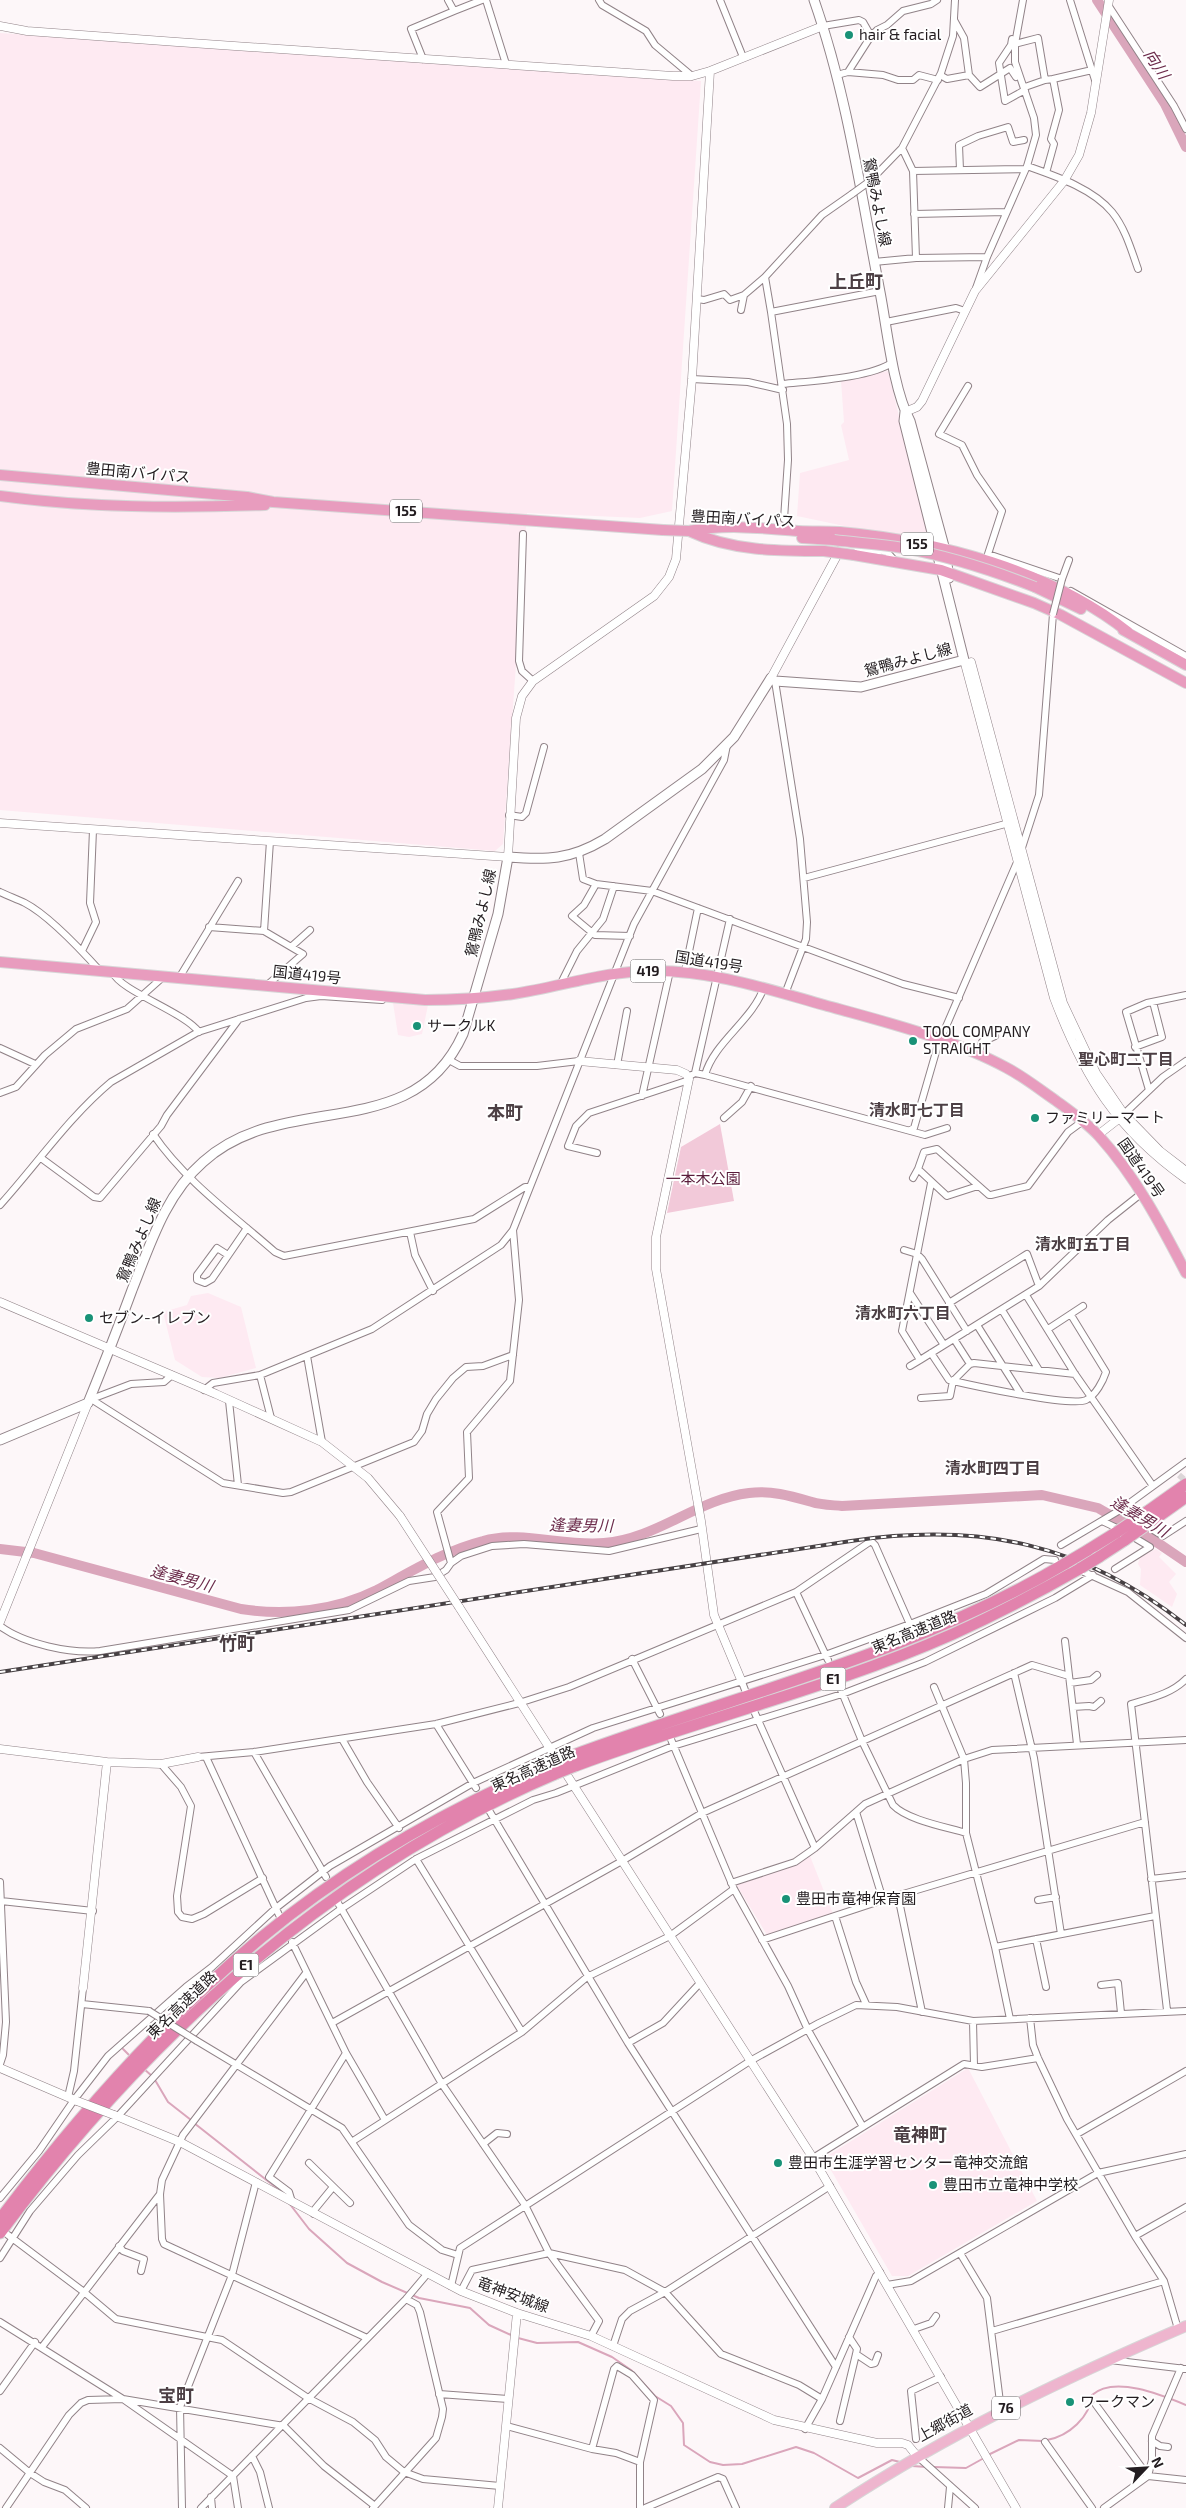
<svg xmlns="http://www.w3.org/2000/svg" width="1186" height="2508" font-family="'Exo 2','Noto Sans JP',sans-serif">
<style>
.built{fill:#feeaf2}
.green{fill:#f2c9d9}
.lines{fill:none;stroke-linecap:round;stroke-linejoin:round}
.stream{stroke:#daa6bb;stroke-width:2}
.river{stroke:#daa6bb;stroke-width:10}
.minor-tunnel{stroke:#dcd6d8;stroke-width:6;stroke-dasharray:6 3;stroke-linecap:butt}
.minor-casing{stroke:#918388;stroke-width:8}
.tertiary-casing{stroke:#918388;stroke-width:9}
.secondary-casing{stroke:#918388;stroke-width:11}
.primary-casing{stroke:#d7d6d7;stroke-width:12}
.trunk-casing{stroke:#d7d6d7;stroke-width:12}
.motorway-casing{stroke:#d7d6d7;stroke-width:13}
.minor{stroke:#fff;stroke-width:6}
.tertiary{stroke:#fff;stroke-width:8}
.secondary{stroke:#fff;stroke-width:9}
.primary{stroke:#eeb5ce;stroke-width:10}
.trunk{stroke:#e89cbe;stroke-width:10}
.motorway{stroke:#e283ad;stroke-width:11}
.rail-casing{stroke:#474144;stroke-width:4}
.rail{stroke:#fff;stroke-width:2;stroke-dasharray:5.5;stroke-linecap:butt}
.minor-bridge-casing{stroke:#918388;stroke-width:8;stroke-linecap:butt}
.tertiary-bridge-casing{stroke:#918388;stroke-width:9;stroke-linecap:butt}
.trunk-bridge-casing{stroke:#d7d6d7;stroke-width:12;stroke-linecap:butt}
.motorway-bridge-casing{stroke:#d7d6d7;stroke-width:13;stroke-linecap:butt}
.minor-bridge{stroke:#fff;stroke-width:6}
.tertiary-bridge{stroke:#fff;stroke-width:8}
.trunk-bridge{stroke:#e89cbe;stroke-width:10}
.motorway-bridge{stroke:#e283ad;stroke-width:11}
.poi-dot{fill:#199277;stroke:#fff;stroke-width:2}
.labels{text-anchor:middle;stroke-width:4;stroke-linejoin:round;paint-order:stroke}
.shield{fill:#fff;stroke:#656163;stroke-width:1}
.shield-label{font-size:14px;font-weight:bold;fill:#231d20}
.poi-label{font-size:15px;fill:#231d20;stroke:#fff;text-anchor:start}
.street-label{font-size:15px;fill:#231d20;stroke:#fff}
.park-label{font-size:15px;fill:#5a1c3b;stroke:#fff}
.water-label{font-size:16px;font-style:italic;fill:#6d2d4c;stroke:#fff}
.neighbourhood-label{font-size:16px;font-weight:bold;fill:#4c3f44;stroke:#fff}
.quarter-label{font-size:18px;font-weight:bold;fill:#4c3f44;stroke:#fff}
</style>
<rect width="100%" height="100%" fill="#fdf7f9"/>
<path class="built" d="M0,33l701,48 -29,430 -32,7 -113,-5 -24,331 -8,7 -495,-41z
M888,371l40,164 -8,7 -123,-26 3,-43 49,-13 -8,-35 3,-3 -3,-41z
M393,1003l35,2 -6,29 -13,3 -11,-2z
M208,1293l33,14 15,61 -37,10 -17,-1 -27,-17 -12,-48 24,-7 4,-9z
M1156,1549l6,4 -3,4 17,17 -7,8 8,12 -5,13 -32,-22 1,-16 -3,-5 2,-7z
M810,1856l23,58 -66,21 -31,-51 57,-18z
M968,2068l69,133 -129,75h-16l-68,-118z"/>
<path class="green" d="M720,1124l14,77 -67,12 14,-66z"/>
<g class="lines">
<path class="stream" d="M123,2049l7,7
M144,2069l8,7
M155,2080l13,22 23,18
M194,2123l89,70
M289,2203l20,26 38,34 35,19 37,16 51,10 19,17 24,11
M518,2338l19,5 41,-1 34,15 19,13 24,26 16,10 12,17 1,22 26,17 13,3 19,-1 54,-17 18,6 44,25 34,-18 8,2
M1047,2440c22,-4 43,-23 45,-45 22,-20 70,0 94,10
M988,2455l31,-15 24,1
M912,2466l15,1
M934,2467l32,1 18,-10"/>
<path class="river" d="M1097,0l68,104 21,43
M0,1549l34,4 207,56c45,7 94,2 136,-19 35,-19 67,-39 106,-49 39,-11 81,6 121,2 53,-4 93,-44 145,-50 22,-3 42,3 63,9 9,3 20,3 30,4l200,-11 56,13 57,33 31,21"/>
<path class="minor-tunnel" d="M1179,1475l7,6"/>
<g class="minor-casing">
<path id="minor" d="M448,0l6,11 28,-11
M486,0l20,64
M599,0l3,5 44,26 9,14 37,31
M720,0l23,57
M1070,0l25,80
M1108,5l66,101 12,23
M954,20l10,18 5,37 11,12 30,-19 6,9
M823,26l36,-6 4,2 8,14
M1012,39l-1,6 -12,18 6,38 20,-11
M1015,44l23,-6 7,42 8,-1 6,31 -8,29 3,5 -8,29
M423,59l-12,-30 43,-18
M848,72l35,3 15,5h15l6,-5 19,5
M837,75l11,-3 23,-36 6,-6 10,-5 16,-14 28,-7 6,-4
M940,75l7,4 22,-4
M1053,79l39,-9
M1025,87l20,-7
M902,148l11,23 3,87
M1027,166c28,10 65,22 85,46 13,16 19,37 26,57
M960,170l-1,-25 19,-9 30,-9 5,15 11,-2
M913,171l112,-2
M870,181l32,-33 39,-75 12,-37 2,-36
M852,194l-30,21 -57,62 6,35 109,-21
M914,214l92,-2
M874,262l42,-4 71,-1
M976,288l11,-31 40,-91 9,-31 -2,-17 -19,-56v-18l8,-44
M697,299l7,1 20,-6 6,6 14,-5
M741,310l3,-15 21,-18
M771,312l16,112 1,36 -4,59
M886,322l70,-14 9,3
M692,379l56,3 35,8
M783,384c28,-3 88,-6 110,-22
M968,386l-29,48 23,11 15,30 25,36 -14,43 74,25 7,-19
M523,534l-4,127 3,10 11,10
M879,550l8,2 8,9
M1071,591l115,65
M775,681l25,158 7,83 -1,17 -21,55
M509,815l13,2 4,-4 18,-66
M579,853l4,26 13,5 56,7 251,93 56,14
M804,878l205,-55
M596,884l-12,21 -12,11 23,19 35,1
M0,892c8,4 17,7 25,11 23,12 58,49 76,69
M209,927l55,4
M292,946l18,-16
M82,951l14,-29 -6,-19 3,-73
M685,971l13,-63
M113,973c8,18 71,39 86,59
M179,978l59,-97
M561,983l16,-32 26,-32 11,-33
M266,986l37,-32 -39,-23 6,-90
M1135,1047l27,-10 -9,-35
M0,1048l35,16
M978,1055l4,-13 13,-6
M449,1060l11,6h77l42,-5
M617,1065l10,-54
M695,1073l35,-154
M705,1075c9,-33 48,-55 59,-88
M688,1077l7,-4 10,2 220,60 22,-7
M1149,1090l-23,-78 21,-9 39,-8
M0,1093l16,-6 29,-32 31,-26 51,-20 36,-32
M642,1096l28,-125
M1124,1114l39,-37 23,-16
M724,1118l18,-16 9,-16
M910,1130l4,-2 24,-83 80,-185 21,-65 14,-181
M153,1134c31,46 81,82 122,118l9,4 190,-37 51,-32h4
M597,1153l-29,-7 8,-20 13,-13 100,-33
M41,1158l53,39 6,1 61,-72 6,-11 72,-96
M913,1178l5,-9
M931,1183l-29,148 18,29 119,-74 69,-66 34,-27
M978,1186l-31,10 -29,-27 6,-17 13,-3 52,46h2l37,-9 40,-54 15,-11
M0,1205c37,-41 69,-88 111,-123l87,-50 108,-34 15,-2 61,4
M410,1232l5,23 18,36
M904,1250l13,4 5,5 45,72
M228,1255l-11,-7 -20,27v5l8,3 7,-4 35,-51
M910,1293l34,52
M1026,1295l49,79 78,112
M949,1303l78,-49 12,32
M1002,1310l37,60
M977,1325l43,68
M1048,1329l35,-23
M954,1339l16,25
M931,1353l18,27c21,5 122,27 137,20 10,-5 17,-19 20,-28l-35,-57
M307,1356l15,86
M910,1366l10,-6
M260,1375l11,43
M204,1390l9,-7 47,-8 112,-46 129,-84 12,-15 121,-306 90,-164 3,-15
M921,1398l29,-2 3,-15 17,-17 4,-1 101,11
M91,1399l132,84 60,10 8,-1 123,-50 8,-11 5,-17 9,-15 17,-21 13,-11 17,-1 30,-11
M89,1400l42,-16 33,-2 8,-7
M229,1401l9,84
M1120,1510l16,10
M1102,1521l19,9
M1145,1525l18,11 23,-15
M1061,1545l59,-35 66,-48
M451,1563l-14,-51 32,-34 -2,-46 43,-51 9,-81 -6,-70
M1115,1569l35,-22 -20,-12
M1084,1572l44,20 58,46
M796,1592l32,68
M0,1626c24,18 71,28 100,25l249,-41 60,-29 26,-4 11,-7 5,-7 10,-7 31,-10 32,-2 85,7 92,-22
M1065,1641l12,103
M632,1659l28,55
M1014,1673l20,85 27,176
M742,1682l3,8
M1070,1683l21,-3 6,-5
M839,1685l23,56 31,64c14,15 53,22 73,28l29,114 15,72
M934,1687l30,72 2,24v50
M1073,1707l16,-1 5,1 7,-6
M754,1711l61,137
M436,1724l40,64
M670,1737l64,152 54,97 20,44 55,97
M342,1739l25,43 32,46
M254,1752l72,125
M198,1757l56,-5 182,-28 83,-21 50,-16 227,-95 75,-51 4,4 37,84
M206,1757l73,158
M161,1764l20,23 10,19 -14,90 1,16 4,5 10,2 12,-5 59,-36
M490,1812l138,231 208,324
M856,1812l27,88
M416,1859l106,173
M1151,1879l35,-4
M0,1882l6,140 -3,33 -3,9
M731,1883l64,-21 20,-14 50,-44 99,-45 28,-9 194,-10
M898,1896l24,116
M1038,1900l18,-3
M1,1901l92,10
M338,1903l104,181 83,121 24,48 50,68 -8,15
M835,1916l21,66 10,22
M1036,1939l10,48
M762,1940l121,-40 262,-78
M292,1942l54,111 39,67
M995,1947l160,-31
M306,1973l-123,162 -21,45 -2,14 2,45 2,5 203,94
M1101,1985l17,-2 3,30
M82,2004l67,7
M1167,2010l-36,-306c20,-6 40,-10 55,-25
M1030,2018l3,27 5,13 29,61 68,117 29,45 14,48
M973,2021l1,44
M332,2023l290,-162 80,-48 330,-148 37,11
M197,2041l145,87 67,97 33,25 16,5
M628,2043l35,-20 37,-40
M68,2097l6,-26 9,-83
M1077,2134l109,-63
M353,2141l169,-109 65,-55 83,-41 64,-47
M483,2144l14,-11 10,1
M813,2158l151,-94 18,3 56,-9
M309,2163l41,40
M0,2198l39,-47 35,-51 34,-44 78,-69 26,-20 64,-59 54,-42 143,-83 120,-55 232,-73 85,-31 76,-30 58,-35 11,1
M292,2202l-3,-10 -20,-15 77,-124
M314,2214l1,-5 18,-22
M8,2235l76,57 32,27 106,21 86,58 45,24 22,18 11,17 18,15 19,7 77,7
M1135,2236l51,-29
M119,2246l4,5 21,8 -3,12
M960,2253l27,45 14,112
M0,2258l30,-47 48,-56 40,-39 123,-134 100,-73 75,-50 117,-59 23,-7 117,-47 169,-52 83,-32 130,-64 38,-23
M887,2285l24,-4 187,-108 88,-19
M451,2286l9,-38 290,-187 69,-38 37,-18 41,2 76,14 213,-10
M461,2291l11,-21 77,-17 76,17 40,22 56,62 78,31 23,14
M0,2322l123,77 110,77 5,32
M914,2329l17,-6 5,-7
M992,2331l172,-50
M613,2346l9,-27 8,-8 35,-19 165,-106
M42,2347l118,-153
M856,2354l15,10 4,-1 3,-8
M1110,2360l76,9
M0,2391l35,-49
M439,2394l69,5
M1096,2405l52,71 38,4
M840,2421l16,-67 1,-5 -8,-12
M507,2426l85,23 24,4 24,9
M805,2429l17,-30 54,-123 4,-4
M916,2439l-5,-48 30,-14
M1152,2441l8,5 8,1
M1045,2442l47,66
M0,2448l30,25 14,9 21,8 21,18
M592,2449l22,-80 3,-3 15,9 22,25 -14,62v46
M252,2456l8,16 9,36
M917,2456l58,52
M211,2497l1,11
M6,2508l63,-93 12,-12 7,-3 35,-1 161,27 40,40 51,40
M182,2508l-2,-101 52,-132 24,-93
M201,2508l205,-209 22,-26
M373,2508l63,-70 6,-21 1,-8 -23,-97 -3,-7 -11,-6
M645,2508l73,-31 5,2 13,29
M948,2508l2,-21
M1104,2508l44,-32 4,-16v-24l29,-68"/>
</g>
<g class="tertiary-casing">
<path id="tertiary" d="M0,26l27,5 150,11 496,34h19l18,-5 113,-45
M905,412l12,-5 5,-6 53,-110 89,-110 15,-26 12,-42 18,-113
M964,660l90,338c30,79 62,131 132,181
M971,662l92,341 33,70 28,41 36,37 26,20
M771,678l69,-128 10,-3 29,3
M0,823l508,34 8,-139 6,-22 11,-15 121,-85 15,-19 7,-18 16,-180 18,-308
M579,1061l98,9 9,4 3,5 -33,158v32l45,252 13,94 28,67
M1098,1135l23,-18
M0,1302l216,92 106,48 46,36 32,38
M459,1607l354,551 203,350
M0,1622l88,-219
M0,1749l107,13 54,2 37,-7
M83,1988l24,-226
M0,2068l77,33
M114,2115l66,27 281,149 56,22 74,23 183,84 103,23h25l6,2 9,11
M498,2508l19,-195"/>
</g>
<g class="secondary-casing">
<path id="secondary" d="M814,0c33,94 47,194 66,292 7,36 13,97 30,129l35,129 4,28
M0,1440l88,-37c15,-37 30,-75 44,-113 18,-45 33,-95 71,-128 82,-74 209,-15 260,-128l35,-120 10,-57c39,3 62,3 97,-18l97,-70 32,-32 37,-59 4,3 86,6 103,-27 -60,-239 1,-9"/>
</g>
<g class="primary-casing">
<path id="primary" d="M835,2508c112,-74 228,-129 351,-182"/>
</g>
<g class="trunk-casing">
<path id="trunk" d="M0,475l247,22 26,5 390,28
M0,496c88,12 176,12 265,9
M689,531c36,-7 73,-3 109,0 14,1 28,0 42,1 99,9 209,38 288,100
M689,531c42,20 89,20 135,20
M802,538l32,2
M854,555l87,15 93,33 27,12 125,68
M1035,587l46,22
M1123,630l63,35
M0,962l425,38c30,0 59,-2 88,-6 47,-7 91,-23 139,-23 59,-1 115,18 172,34 58,16 130,34 183,63 17,9 32,21 48,32 15,11 31,22 44,36 37,41 62,89 87,137"/>
</g>
<g class="motorway-casing">
<path id="motorway" d="M1148,1511l38,-27
M1155,1519l31,-22
M1088,1550l29,-18
M1099,1557l26,-17
M571,1756c166,-62 341,-101 495,-193
M575,1766c125,-47 256,-78 378,-132 44,-20 86,-42 128,-66
M0,2219c77,-102 164,-200 262,-282 87,-72 186,-128 289,-172
M0,2233c147,-197 328,-362 555,-459"/>
</g>
<use href="#minor" class="minor"/>
<use href="#tertiary" class="tertiary"/>
<use href="#secondary" class="secondary"/>
<use href="#primary" class="primary"/>
<use href="#trunk" class="trunk"/>
<use href="#motorway" class="motorway"/>
<g class="rail-casing">
<path id="rail" d="M0,1672l851,-131c129,-19 231,2 335,84"/>
</g>
<use href="#rail" class="rail"/>
<g class="minor-bridge-casing">
<path id="minor-bridge" d="M852,194l18,-13
M1053,614l9,-35
M149,2011l48,30"/>
</g>
<g class="tertiary-bridge-casing">
<path id="tertiary-bridge" d="M400,1516l59,91
M77,2101l37,14"/>
</g>
<g class="trunk-bridge-casing">
<path id="trunk-bridge" d="M663,530l26,1
M834,540c23,3 46,4 69,8 45,8 89,22 132,39
M824,551l30,4"/>
</g>
<g class="motorway-bridge-casing">
<path id="motorway-bridge" d="M1117,1532l31,-21
M1125,1540l30,-21
M1066,1563l22,-13
M1081,1568l18,-11
M551,1765l20,-9
M555,1774l20,-8"/>
</g>
<use href="#minor-bridge" class="minor-bridge"/>
<use href="#tertiary-bridge" class="tertiary-bridge"/>
<use href="#trunk-bridge" class="trunk-bridge"/>
<use href="#motorway-bridge" class="motorway-bridge"/>
</g>
<g class="poi-dot">
<circle cx="849" cy="35" r="5"/>
<circle cx="417" cy="1026" r="5"/>
<circle cx="913" cy="1041" r="5"/>
<circle cx="1035" cy="1118" r="5"/>
<circle cx="89" cy="1318" r="5"/>
<circle cx="786" cy="1899" r="5"/>
<circle cx="778" cy="2163" r="5"/>
<circle cx="933" cy="2185" r="5"/>
<circle cx="1070" cy="2402" r="5"/>
</g>
<g class="labels">
<g class="shield">
<rect x="390" y="499.5" width="32" height="23" rx="4"/>
<rect x="901" y="532.5" width="32" height="23" rx="4"/>
<rect x="630.5" y="959.5" width="35" height="23" rx="4"/>
<rect x="820.5" y="1667.5" width="25" height="23" rx="4"/>
<rect x="233.5" y="1953.5" width="25" height="23" rx="4"/>
<rect x="992" y="2396.5" width="28" height="23" rx="4"/>
</g>
<g class="shield-label">
<text x="406" y="516">155</text>
<text x="917" y="549">155</text>
<text x="648" y="976">419</text>
<text x="833" y="1684">E1</text>
<text x="246" y="1970">E1</text>
<text x="1006" y="2413">76</text>
</g>
<g class="poi-label">
<text x="859" y="40">hair &amp; facial</text>
<text x="427" y="1031">サークルK</text>
<text x="923" y="1037">TOOL COMPANY<tspan x="923" dy="17">STRAIGHT</tspan></text>
<text x="1045" y="1123">ファミリーマート</text>
<text x="99" y="1323">セブン-イレブン</text>
<text x="796" y="1904">豊田市竜神保育園</text>
<text x="788" y="2168">豊田市生涯学習センター竜神交流館</text>
<text x="943" y="2190">豊田市立竜神中学校</text>
<text x="1080" y="2407">ワークマン</text>
</g>
<g class="street-label">
<text transform="translate(877 202) rotate(79)" y="5">鴛鴨みよし線</text>
<text transform="translate(138 473) rotate(5)" y="5">豊田南バイパス</text>
<text transform="translate(743 519) rotate(3)" y="5">豊田南バイパス</text>
<text transform="translate(908 660) rotate(-15)" y="5">鴛鴨みよし線</text>
<text transform="translate(481 913) rotate(-77)" y="5">鴛鴨みよし線</text>
<text transform="translate(709 962) rotate(9)" y="5">国道419号</text>
<text transform="translate(307 975) rotate(6)" y="5">国道419号</text>
<text transform="translate(1141 1168) rotate(55)" y="5">国道419号</text>
<text transform="translate(139 1240) rotate(-67)" y="5">鴛鴨みよし線</text>
<text transform="translate(914 1632) rotate(-22)" y="5">東名高速道路</text>
<text transform="translate(533 1769) rotate(-24)" y="5">東名高速道路</text>
<text transform="translate(182 2005) rotate(-44)" y="5">東名高速道路</text>
<text transform="translate(513 2295) rotate(20)" y="5">竜神安城線</text>
<text transform="translate(945 2423) rotate(-29)" y="5">上郷街道</text>
</g>
<g class="park-label">
<text x="703" y="1184">一本木公園</text>
</g>
<g class="water-label">
<text transform="translate(1157 64) rotate(57)" y="6">向川</text>
<text transform="translate(1140 1516) rotate(31)" y="6">逢妻男川</text>
<text transform="translate(581 1525) rotate(1)" y="6">逢妻男川</text>
<text transform="translate(182 1578) rotate(15)" y="6">逢妻男川</text>
</g>
<g class="neighbourhood-label">
<text x="1126" y="1065">聖心町二丁目</text>
<text x="917" y="1116">清水町七丁目</text>
<text x="1083" y="1250">清水町五丁目</text>
<text x="903" y="1319">清水町六丁目</text>
<text x="993" y="1474">清水町四丁目</text>
</g>
<g class="quarter-label">
<text x="856" y="288">上丘町</text>
<text x="505" y="1119">本町</text>
<text x="237" y="1650">竹町</text>
<text x="920" y="2141">竜神町</text>
<text x="176" y="2402">宝町</text>
</g>
</g>
<g transform="translate(1146 2468) rotate(65)" stroke="#ffffff" stroke-width="4" paint-order="stroke">
<path d="M0-4L9 19L0 12L-9 19Z" fill="#231d20"/>
<text y="-8" font-size="14" font-weight="bold" text-anchor="middle" fill="#231d20">N</text>
</g>
</svg>
